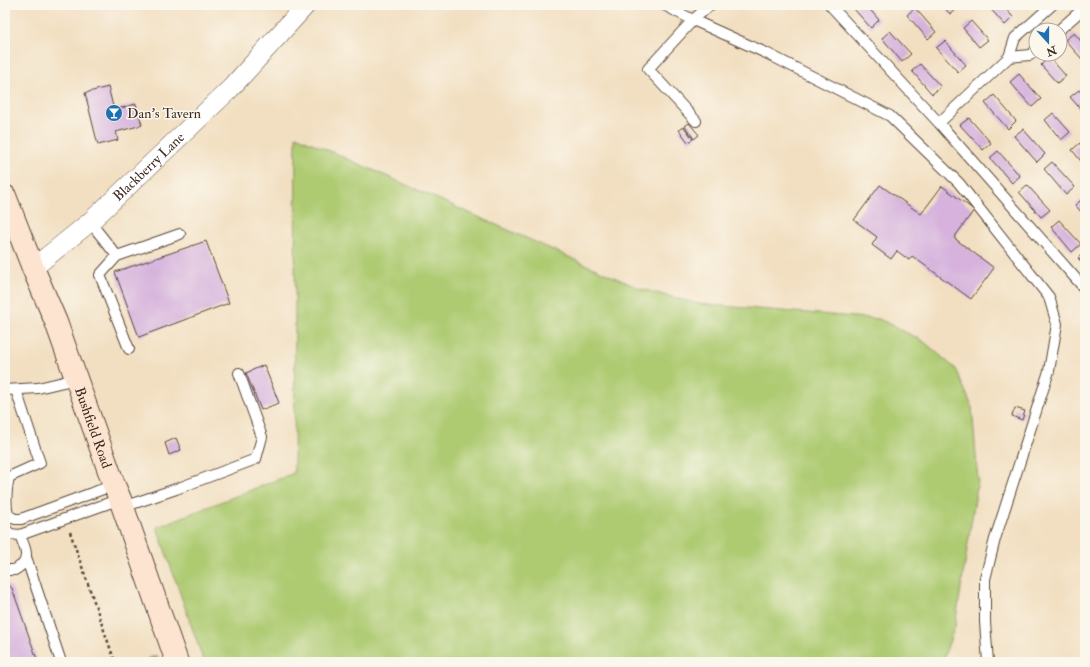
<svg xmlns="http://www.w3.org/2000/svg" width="1090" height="667" font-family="'IM FELL Double Pica',serif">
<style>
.green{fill:#aecb72;stroke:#747a48}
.forest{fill:#8aaf64;stroke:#626c41}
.building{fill:#d6b2dd}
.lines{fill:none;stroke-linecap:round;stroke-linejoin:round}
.lane-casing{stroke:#564536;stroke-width:12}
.street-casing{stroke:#564536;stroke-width:20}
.secondary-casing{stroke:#564536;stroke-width:24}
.path{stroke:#564536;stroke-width:2.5;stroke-dasharray:3 3;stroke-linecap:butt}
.lane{stroke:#fff;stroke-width:10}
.street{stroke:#fff;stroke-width:19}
.secondary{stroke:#fde4d0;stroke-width:22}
.labels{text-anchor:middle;stroke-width:3;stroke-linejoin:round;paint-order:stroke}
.poi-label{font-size:14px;fill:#3b2a1e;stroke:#fbf7ec;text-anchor:start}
.street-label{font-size:14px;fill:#3b2a1e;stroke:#fbf7ec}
</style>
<rect width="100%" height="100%" fill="#fbf7ec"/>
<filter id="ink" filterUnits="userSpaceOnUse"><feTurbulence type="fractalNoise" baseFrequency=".025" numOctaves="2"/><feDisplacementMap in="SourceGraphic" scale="8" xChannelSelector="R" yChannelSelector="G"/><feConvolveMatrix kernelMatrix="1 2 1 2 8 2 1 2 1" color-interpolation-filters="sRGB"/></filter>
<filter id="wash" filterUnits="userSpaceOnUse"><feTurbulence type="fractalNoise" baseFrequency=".012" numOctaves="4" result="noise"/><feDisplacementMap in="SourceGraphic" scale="16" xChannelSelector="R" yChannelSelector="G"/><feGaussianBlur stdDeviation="0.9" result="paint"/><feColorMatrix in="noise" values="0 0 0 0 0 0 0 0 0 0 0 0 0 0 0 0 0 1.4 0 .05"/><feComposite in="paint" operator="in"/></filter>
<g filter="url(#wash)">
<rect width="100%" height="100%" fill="#f2dfc1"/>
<path class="green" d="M296,136l345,153 57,15 181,15 44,22 33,28 16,38 6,73 -23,146 -13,36h-738l-47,-135 137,-54z"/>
<path class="forest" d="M157,655l3,7h-19z"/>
<g id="blocks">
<path class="building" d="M858,5h8l13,15 -8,8 -17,-19z
M942,5h15l2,2 -9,7z
M989,5h13l11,12 -8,8 -17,-19z
M915,8l21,24 -8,7 -21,-24z
M971,21l17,19 -9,7 -16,-19z
M890,31l21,23 -9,8 -20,-24z
M1074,33l11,13v11l-3,2 -17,-19z
M945,41l21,24 -8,7 -22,-24z
M1049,57l17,19 -9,7 -16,-18z
M920,64l21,23 -9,7 -20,-23z
M1019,74l22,25 -9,8 -22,-25z
M108,87l6,23 22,-6 6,21 -26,7 2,8 -20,5 -13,-52z
M1079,90l6,7v17l-15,-17z
M994,95l22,26 -8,8 -23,-26z
M1053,113l17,19 -9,8 -16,-20z
M969,118l22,25 -8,7 -23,-25z
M689,123l10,12 -5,4 -9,-13z
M684,127l9,12 -5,3 -9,-12z
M1023,129l22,25 -8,8 -23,-26z
M1080,143l5,6v17l-13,-16z
M998,151l22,25 -8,7 -22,-25z
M1052,162l23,25 -9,8 -22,-26z
M880,185l41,29 21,-28 32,24 -20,28 40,30 -23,31 -59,-43 -3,4 -12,-9 -6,8 -19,-14 5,-8 -23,-17z
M1027,185l23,25 -9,7 -22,-25z
M1084,198l1,1v17l-10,-11z
M1059,220l22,24 -9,8 -21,-25z
M206,241l23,62 -90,34 -24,-65z
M1085,252v14l-7,-8z
M264,365l15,38 -18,7 -15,-37z
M1015,408l10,3 -3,9 -10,-4z
M176,438l5,12 -12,5 -4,-12z
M5,582l7,6 26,74h-33z"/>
</g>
</g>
<g filter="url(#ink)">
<use href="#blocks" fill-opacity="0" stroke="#564536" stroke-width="1"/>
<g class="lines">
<g class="lane-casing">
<path id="lane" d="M664,5l29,15 73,33 124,63 69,67 90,114 8,27 -8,47 -54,168 -10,40v43l3,40
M830,5l109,118 146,166
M1059,30l26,-23
M1009,57l6,-19 37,-33
M696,121l-48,-52 45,-49 17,-15
M939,123l70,-66 21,-2 6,-5
M90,222l27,34
M129,349l-29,-74 17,-19 63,-22
M5,390l33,-2 38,-9
M16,390l24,73 -31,14c-3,13 -4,24 -1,38l7,4h6l93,-34
M123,507l53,-18 80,-30 6,-22 -23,-64
M5,528l5,6 10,1 100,-36
M26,557l35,105
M5,570h10c2,-2 6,-4 8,-6 7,-9 0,-20 -3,-29"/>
</g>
<g class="street-casing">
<g id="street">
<path id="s1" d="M33,268l57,-46 140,-133 76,-84"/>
</g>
</g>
<g class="secondary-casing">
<g id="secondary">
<path id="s2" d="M5,196l28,72 23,54 58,163 6,14 57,163"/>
</g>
</g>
<path class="path" d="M70,532l45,130"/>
<use href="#lane" class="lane"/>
<use href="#street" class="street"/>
<use href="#secondary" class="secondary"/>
</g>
</g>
<defs>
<g id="bar-disc" transform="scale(0.9)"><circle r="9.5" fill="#1f6fb2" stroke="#fbf7ec"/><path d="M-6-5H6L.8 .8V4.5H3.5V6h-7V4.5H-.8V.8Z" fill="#fff"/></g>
</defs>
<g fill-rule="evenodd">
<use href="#bar-disc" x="114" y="113"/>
</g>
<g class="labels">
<g class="poi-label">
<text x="127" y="118">Dan's Tavern</text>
</g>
<g class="street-label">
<text dy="5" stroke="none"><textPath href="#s1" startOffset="154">Blackberry Lane</textPath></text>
<text dy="5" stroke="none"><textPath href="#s2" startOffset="248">Bushfield Road</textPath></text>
</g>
</g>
<rect width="1090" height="667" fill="none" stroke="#fbf7ec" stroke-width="20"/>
<g transform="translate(1048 42) rotate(159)"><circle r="19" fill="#fbf7ec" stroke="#aea59a"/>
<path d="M0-3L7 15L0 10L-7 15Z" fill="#1f6fb2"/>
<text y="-6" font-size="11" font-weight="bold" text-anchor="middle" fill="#3b2a1e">N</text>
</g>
</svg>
